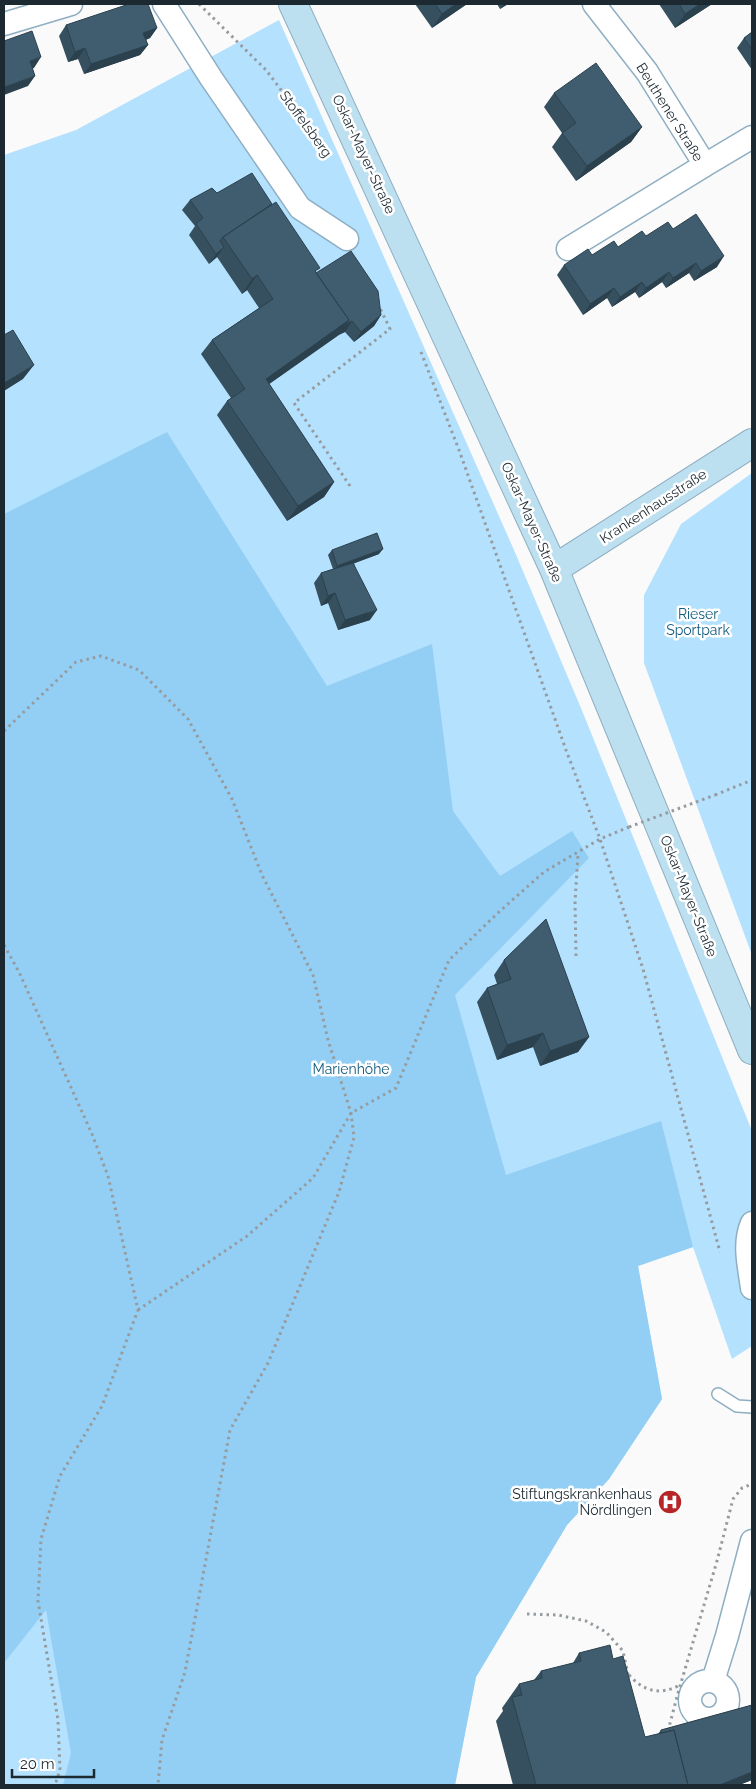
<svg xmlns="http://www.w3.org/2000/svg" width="756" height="1789" font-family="Raleway,sans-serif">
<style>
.green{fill:#b4e1fe}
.forest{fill:#93cff4}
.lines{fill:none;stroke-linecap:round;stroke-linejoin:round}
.lane-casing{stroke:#8eaec2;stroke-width:14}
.street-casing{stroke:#8eaec2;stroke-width:25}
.secondary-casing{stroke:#8eaec2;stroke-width:30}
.path{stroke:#959b9f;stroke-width:3;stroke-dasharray:2.5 4;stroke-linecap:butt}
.lane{stroke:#fff;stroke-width:11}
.street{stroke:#fff;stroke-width:22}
.secondary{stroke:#bde0f0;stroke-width:28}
.path-bridge{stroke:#959b9f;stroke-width:3;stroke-dasharray:2.5 4;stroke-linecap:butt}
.wall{fill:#36505f}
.shaded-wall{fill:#2c414e}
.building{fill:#3f5d6f;stroke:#2c414e}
.labels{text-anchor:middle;stroke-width:5;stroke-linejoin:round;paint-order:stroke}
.street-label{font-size:14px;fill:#1c2931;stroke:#fff}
.park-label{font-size:14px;fill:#105a7d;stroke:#fff}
.poi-label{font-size:14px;fill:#1c2931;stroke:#fff;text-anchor:end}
</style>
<rect width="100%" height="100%" fill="#fafafa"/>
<path class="green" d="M279,20l235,530 67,158 171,423v215l-20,13 -39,-112 -55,19 24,133 -53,80 -42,46 -91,152 -21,108h-451v-1630l72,-25z
M752,473v482l-108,-292v-68l37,-71z"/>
<path class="forest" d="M167,432l160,254 105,-42 21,167 47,65 72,-45 17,27 -134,137 51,180 155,-54 32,126 -55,19 24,133 -53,80 -42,46 -91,152 -21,108h-392l8,-32 -25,-143 -42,53v-1149z"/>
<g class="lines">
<g class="lane-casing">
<path id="lane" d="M718,1394l19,12 15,1"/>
</g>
<g class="street-casing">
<path id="street" d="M164,4l47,74 89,130 47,31
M4,24l67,-20
M705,165l47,-28
M568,249l137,-84 -58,-93 -53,-68
M752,1223c-9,21 -3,42 0,65
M713,1681l14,-45 25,-95
M690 1700a19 19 0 1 1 38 0a19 19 0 1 1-38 0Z"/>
</g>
<g class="secondary-casing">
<path id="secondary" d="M293,4l261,565 198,481
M554,569l198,-126"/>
</g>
<path class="path" d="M199,4l67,66 62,82
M421,352l38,98 107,300 34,89 43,130 77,283
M350,486l-56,-83 96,-74 -11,-23
M4,731l72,-69 25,-6 38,14 49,49 44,80 30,76 51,100 15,65 23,73 3,24 -15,55 -71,171 -38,67 -45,242 -23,68 -4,45
M715,795l37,-15
M4,945l15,27 73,162 16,42 30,134 -36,96 -42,70 -19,63 -3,62 20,119 2,50 -5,15
M576,956l-1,-54 3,-48
M138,1310l109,-74 66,-58 38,-65 45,-25 53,-128 51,-49 44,-39 56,-33 29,-12
M527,1614l31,1 28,6 20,11 17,19 6,28
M629,1675c14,16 31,21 51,10
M668,1731l10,-38 39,-132 16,-62 9,-11 10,-4"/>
<use href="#lane" class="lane"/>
<use href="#street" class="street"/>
<use href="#secondary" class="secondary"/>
<path class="path-bridge" d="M629,827l86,-32"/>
</g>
<path class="wall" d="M415,4h52l-35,24z
M497,4h11l-8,5z
M659,4h53l-37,24z
M66,25l91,3 -7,10 -4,2 2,5 -8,10 -56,19 -6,-15 -10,3 -9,-26z
M752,32v38l-15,-22 7,-10z
M554,93l88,34 -11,15 -55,39 -24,-34 10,-14 -18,-26z
M217,193l55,11 45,69 64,42 -7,11 -20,16 -9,-10 -6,2 -70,50 65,98 -10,15 -37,24 -70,-106 10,-14 4,-3 -30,-44 11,-14 47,-32 -12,-18 -5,4 -25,-37 -8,7 -20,-29 6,-9 -13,-16 8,-10z
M673,229l44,38 -23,14 -5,-8 -23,15 -4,-6 -23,16 -4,-6 -23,15 -5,-9 -24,17 -26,-40 7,-10 54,-18 28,-11z
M332,550l47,4 -25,9 16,57 -32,10 -10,-27 -7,3 -7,-23 7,-10 12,-4 -5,-14z
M504,960l85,77 -11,15 -38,14 -7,-19 -36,13 -20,-58 10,-14 10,-4 -3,-9z
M579,1653l34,6 32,78 13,-3 3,-4 91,-25v75l-13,5h-226l-17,-64 7,-10 -1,-3 17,-24 15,-4 7,-9 32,-8z"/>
<path class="shaded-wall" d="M456,4h11l-35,24 10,-14z
M504,4h4l-8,5z
M700,4h12l-37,24 10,-14z
M157,28l-7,10 -14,5 7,-10z
M148,45l-8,10 -56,19 7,-10z
M85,48l-7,11 -10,3 7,-10z
M41,57l-7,11 -11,4 7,-11z
M35,76l-7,10 -24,9v-8z
M642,127l-11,15 -55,39 11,-15z
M224,247l-7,10 -8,7 7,-10z
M724,256l-7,11 -23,14 7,-10z
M696,263l-7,10 -23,15 7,-10z
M669,272l-7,10 -23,16 7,-10z
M257,275l-10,15 -5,4 10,-15z
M642,282l-7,10 -23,15 8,-10z
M614,288l-7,10 -24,17 7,-11z
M381,315l-7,11 -20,16 7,-10z
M349,320l3,1 -7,11 -6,3 -84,59 11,-15z
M34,365l-11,14 -19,12v-8z
M334,482l-10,15 -37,24 11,-15z
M383,549l-4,5 -45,17 3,-5z
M335,593l-7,10 -7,3 7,-10z
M377,610l-7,10 -32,10 7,-10z
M543,1033l-10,14 -36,13 10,-15z
M589,1037l-11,15 -38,14 10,-15z
M752,1772v8l-13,5h-19z"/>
<path class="building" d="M129,4h19l9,24 -14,5 5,12 -57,19 -6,-16 -10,4 -9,-27z
M435,4h21l-14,10z
M679,4h21l-15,10z
M32,31l9,26 -11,4 5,15 -31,11v-46z
M752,32v18l-8,-12z
M596,63l46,64 -55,39 -25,-33 14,-10 -22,-30z
M252,173l20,31 -49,33 -3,4 4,6 -8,7 -20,-30 7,-6 -13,-18 22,-12 5,5z
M276,202l44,66 -5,3 34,49 -83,59 68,103 -36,24 -71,-105 18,-12 -33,-49 61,-41 -16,-24 -5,4 -29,-42z
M696,214l28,42 -23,15 -5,-8 -23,15 -4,-6 -23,16 -4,-6 -22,15 -6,-9 -24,16 -26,-39 24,-16 4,6 22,-14 4,6 24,-16 4,5 22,-14 5,7z
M351,251l27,40 3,24 -20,17 -9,-11 -6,3 3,-4 -33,-47z
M13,330l21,35 -30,18v-48z
M377,533l6,16 -46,17 -5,-16z
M353,563l24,47 -32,10 -10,-27 -7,3 -7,-23z
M546,919l43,118 -39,14 -7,-18 -36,12 -20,-57 24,-9 -7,-19z
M610,1645l3,14 10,-3 22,81 29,-7 14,55h-152l-24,-88 10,-2 -3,-11 23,-6 -1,-7 40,-10 -2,-8z
M752,1705v67l-32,13h-32l-14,-55 -13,3v-3z"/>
<defs>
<g id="hospital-disc" transform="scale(1.25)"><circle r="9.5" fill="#b62628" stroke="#fff"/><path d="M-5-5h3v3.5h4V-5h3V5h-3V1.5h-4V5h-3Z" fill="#fff"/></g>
</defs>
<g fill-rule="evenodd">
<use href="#hospital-disc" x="670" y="1502"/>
</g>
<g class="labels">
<g class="street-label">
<text transform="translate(670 112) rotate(58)" y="5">Beuthener Straße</text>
<text transform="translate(306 124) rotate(54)" y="5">Stoffelsberg</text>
<text transform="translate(364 154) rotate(65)" y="5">Oskar-Mayer-Straße</text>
<text transform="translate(653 506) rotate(-33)" y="5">Krankenhausstraße</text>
<text transform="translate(532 522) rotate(66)" y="5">Oskar-Mayer-Straße</text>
<text transform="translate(689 896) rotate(68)" y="5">Oskar-Mayer-Straße</text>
</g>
<g class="park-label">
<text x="698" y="619">Rieser<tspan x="698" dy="16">Sportpark</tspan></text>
<text x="351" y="1074">Marienhöhe</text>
</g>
<g class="poi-label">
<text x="652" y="1499">Stiftungskrankenhaus<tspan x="652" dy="16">Nördlingen</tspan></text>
</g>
</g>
<rect width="756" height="1789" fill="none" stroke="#1c2931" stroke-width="10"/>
<path d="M12 1769v8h82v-8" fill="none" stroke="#1c2931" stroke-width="2.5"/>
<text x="20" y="1769" font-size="15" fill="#1c2931" stroke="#ffffff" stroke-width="4" paint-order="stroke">20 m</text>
</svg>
